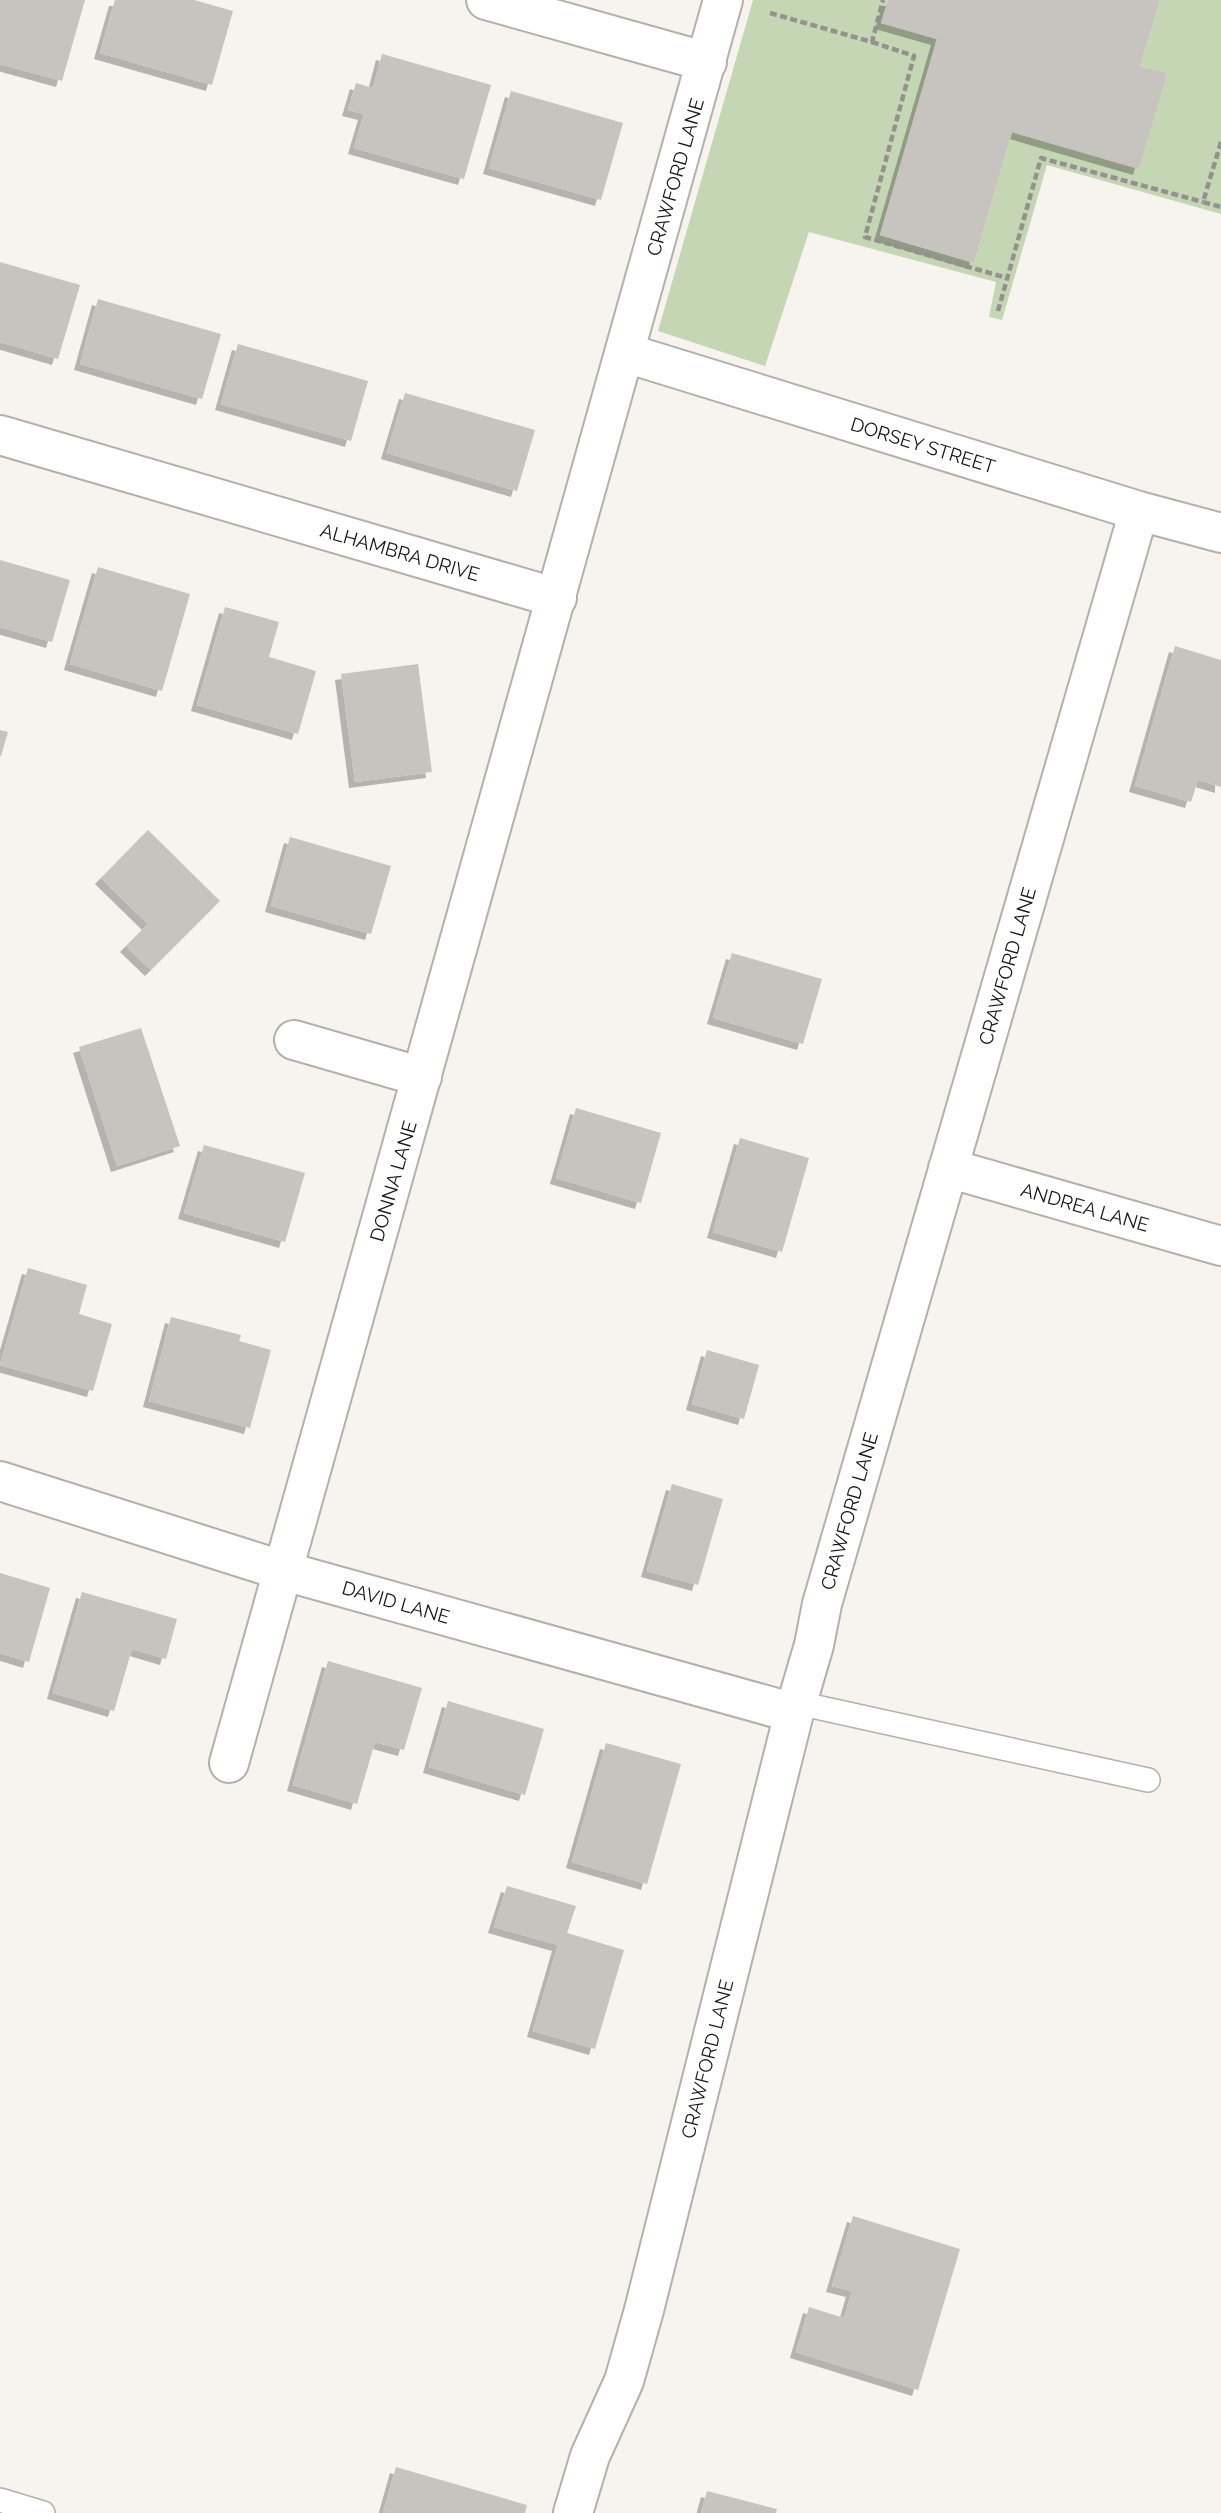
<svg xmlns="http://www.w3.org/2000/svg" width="1221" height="2513" font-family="Raleway,sans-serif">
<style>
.green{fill:#c4d6b4}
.building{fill:#c7c3be;filter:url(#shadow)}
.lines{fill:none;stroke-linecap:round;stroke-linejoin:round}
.service-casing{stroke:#b4b0ac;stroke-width:26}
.minor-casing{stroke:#b4b0ac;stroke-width:42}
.path{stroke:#94918e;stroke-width:4.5;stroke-dasharray:7 3.5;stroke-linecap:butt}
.service{stroke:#fff;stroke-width:23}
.minor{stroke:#fff;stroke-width:38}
.labels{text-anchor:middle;stroke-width:6;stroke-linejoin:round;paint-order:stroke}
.street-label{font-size:19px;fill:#181715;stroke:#fff}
</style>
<defs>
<filter id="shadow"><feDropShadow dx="-6" dy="6" stdDeviation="0" flood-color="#0004"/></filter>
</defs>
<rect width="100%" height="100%" fill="#f7f3ee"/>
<path class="green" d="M753,0h135l-6,23 55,16 -57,196 94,28 38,-131 127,36 27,-95 -26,-7 20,-66h61v214l-174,-49 -45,155 -13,-3 7,-35 -187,-50 -44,134 -107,-35z"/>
<path class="building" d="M0,0h85l-23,81 -62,-17z
M115,0h79l39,11 -21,74 -112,-32z
M888,0h272l-20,66 27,7 -28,96 -127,-37 -38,131 -94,-28 57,-196 -56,-16z
M382,54l109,31 -27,94 -110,-31 10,-34 -16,-4 8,-27 17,5z
M511,91l112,32 -22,77 -112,-32z
M0,262l80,23 -22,74 -58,-17z
M98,299l123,35 -19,65 -122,-35z
M238,344l130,37 -17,60 -130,-37z
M405,393l130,37 -18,61 -130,-38z
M0,560l70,20 -18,62 -52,-15z
M98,567l92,27 -28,97 -92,-27z
M225,607l54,15 -10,35 47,14 -18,63 -101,-29z
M1175,646l46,14v127l-23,-7 -7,22 -56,-16z
M418,664l14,108 -77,10 -14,-108z
M0,730l8,2 -7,24h-1z
M148,830l72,71 -69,69 -25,-24 22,-22 -47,-46z
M290,837l101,29 -20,68 -100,-28z
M732,953l90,26 -19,65 -90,-26z
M141,1028l39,118 -63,20 -38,-119z
M576,1108l85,25 -20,70 -85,-25z
M740,1138l69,20 -27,94 -69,-20z
M204,1145l101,28 -20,69 -101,-29z
M28,1268l59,17 -8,29 33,10 -19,67 -93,-26z
M171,1317l70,18 -2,6 32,9 -21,78 -101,-27z
M707,1350l52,15 -15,54 -52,-15z
M672,1484l51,15 -25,86 -51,-14z
M0,1573l50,15 -21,74 -29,-9z
M82,1592l95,27 -11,40 -34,-10 -18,62 -61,-18z
M328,1661l94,27 -18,62 -29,-8 -18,62 -64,-19z
M448,1701l96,28 -19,66 -96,-28z
M606,1743l75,21 -34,120 -75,-22z
M507,1886l69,20 -9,27 57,17 -29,99 -62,-18 25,-86 -64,-18z
M853,2216l107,33 -42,141 -122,-38 13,-45 35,11 8,-27 -20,-5z
M396,2467l131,38 -2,8h-142z
M707,2491l70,18 -1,4h-75z"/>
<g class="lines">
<g class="service-casing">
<path id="service" d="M798,1703l350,77
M0,2500l43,13"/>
</g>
<g class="minor-casing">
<path id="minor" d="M486,0l221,62
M626,353l513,158 82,22
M0,435l557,163
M294,1040l128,37
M948,1168l273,78
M0,1481l284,90 510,142
M229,1763l494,-1763
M573,2513l17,-57 34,-75 20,-71 150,-597 20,-68 8,-41 317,-1093"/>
</g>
<path class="path" d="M770,13l102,29 11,-42
M872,42l42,14 -49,181 142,41
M1221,142l-18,60 18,5
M998,311l43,-153 162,44"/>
<use href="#service" class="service"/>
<use href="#minor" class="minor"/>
</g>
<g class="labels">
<g class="street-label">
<text transform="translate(675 177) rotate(-74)" y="7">CRAWFORD LANE</text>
<text transform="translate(923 445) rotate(17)" y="7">DORSEY STREET</text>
<text transform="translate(400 552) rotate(16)" y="7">ALHAMBRA DRIVE</text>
<text transform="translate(1007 966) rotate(-74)" y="7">CRAWFORD LANE</text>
<text transform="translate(393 1181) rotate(-74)" y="7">DONNA LANE</text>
<text transform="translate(1085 1207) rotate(16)" y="7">ANDREA LANE</text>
<text transform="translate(849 1511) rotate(-74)" y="7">CRAWFORD LANE</text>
<text transform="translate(396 1602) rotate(16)" y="7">DAVID LANE</text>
<text transform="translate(707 2059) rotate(-76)" y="7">CRAWFORD LANE</text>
</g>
</g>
</svg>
